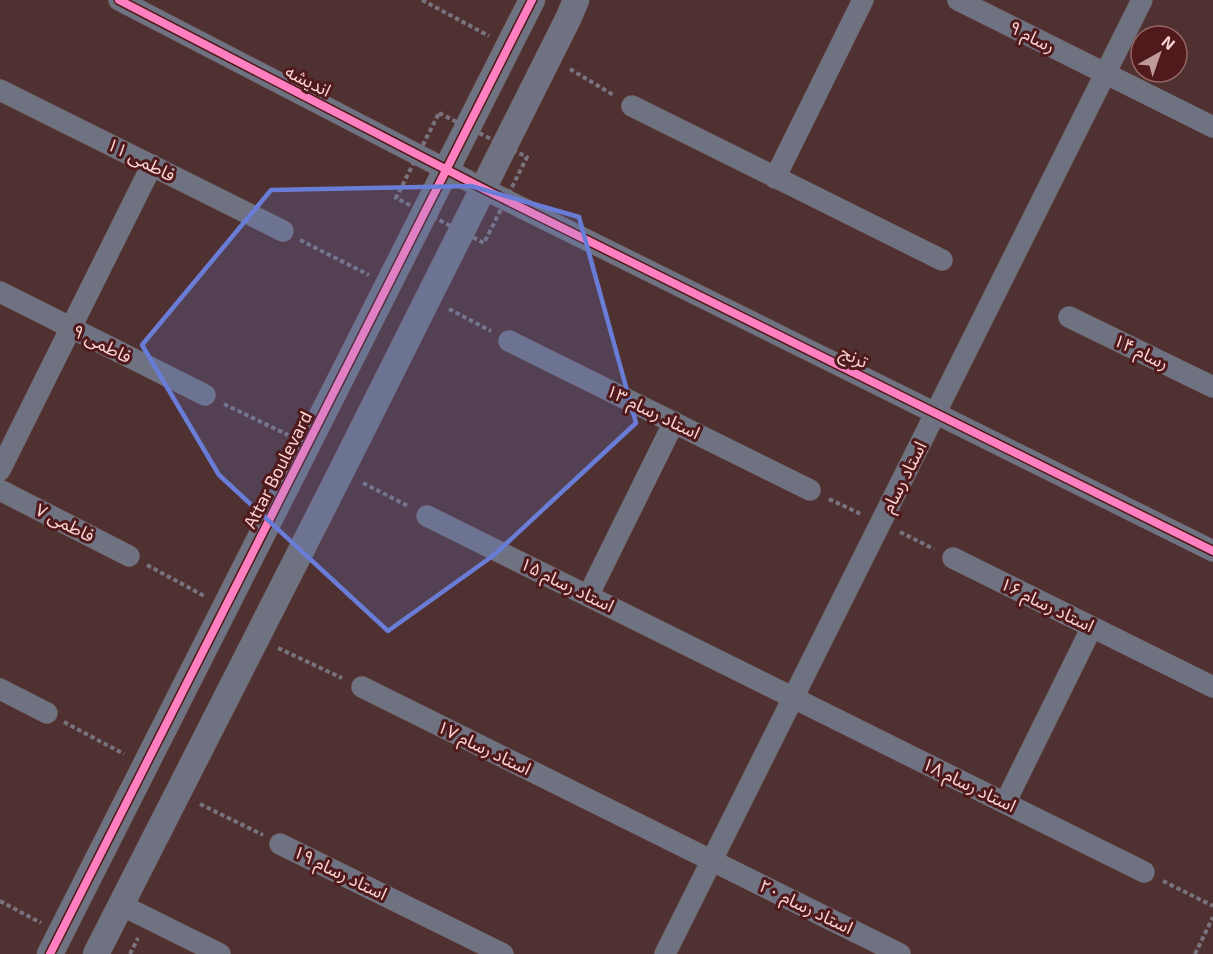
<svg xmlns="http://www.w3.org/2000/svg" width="1213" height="954" font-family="'Exo 2','Noto Sans Arabic',sans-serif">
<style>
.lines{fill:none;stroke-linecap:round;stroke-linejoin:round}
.minor-casing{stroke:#684e4e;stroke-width:22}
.tertiary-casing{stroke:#684e4e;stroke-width:27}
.path{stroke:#79737d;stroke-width:4;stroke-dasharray:4.5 3;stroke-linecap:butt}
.minor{stroke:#6f7281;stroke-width:21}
.tertiary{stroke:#6f7281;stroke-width:26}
.cycleway-casing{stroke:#50191b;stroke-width:11}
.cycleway{stroke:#ff80c0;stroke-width:8}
.marked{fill:#6a7dd6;fill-opacity:0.2;stroke:#6a7dd6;stroke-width:4.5;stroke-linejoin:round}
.labels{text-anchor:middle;stroke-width:6;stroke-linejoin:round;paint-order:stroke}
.street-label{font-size:18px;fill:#f9d4d2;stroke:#50191b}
</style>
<rect width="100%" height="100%" fill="#4f3132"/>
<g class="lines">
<g class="minor-casing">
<path id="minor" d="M119,0l363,188 731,363
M958,0l255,127
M0,90l283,141
M632,106l310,154
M775,178l88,-178
M0,292l205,103
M1069,317l144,70
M509,341l301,149
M0,470l152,-305
M0,490l129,66
M427,516l717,356
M953,558l260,129
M588,596l86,-174
M362,687l538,267
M0,689l47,24
M1005,803l87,-176
M280,844l223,110
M121,905l99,49
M665,954l477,-954"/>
</g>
<g class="tertiary-casing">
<path id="tertiary" d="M50,954l482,-954
M96,954l245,-482 228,-455 7,-17"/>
</g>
<path class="path" d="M422,0l67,36
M570,69l45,27
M439,113l88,44 -43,86 -88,-45z
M300,240l69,35
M449,309l42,22
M224,404l64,31
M363,483l47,24
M829,499l32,15
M900,532l34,17
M147,565l59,32
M278,648l64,30
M64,722l60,32
M200,804l63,31
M1163,881l50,25
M0,901l41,22
M130,954l8,-16
M1195,954l18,-37"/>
<use href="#minor" class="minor"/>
<use href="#tertiary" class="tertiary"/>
<g class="cycleway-casing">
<path id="cycleway" d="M119,0l363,188 731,363
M50,954l482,-954"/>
</g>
<use href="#cycleway" class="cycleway"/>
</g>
<path class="marked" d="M471,186l108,31 57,206 -142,132 -106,76 -169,-156 -77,-130 129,-155z"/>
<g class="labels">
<g class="street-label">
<text transform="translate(1032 37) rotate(27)" y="6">رسام ۹</text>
<text transform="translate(308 81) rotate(27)" y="6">اندیشه</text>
<text transform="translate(141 160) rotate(27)" y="6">فاطمی ۱۱</text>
<text transform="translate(102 344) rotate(27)" y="6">فاطمی ۹</text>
<text transform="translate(1141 352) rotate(26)" y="6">رسام ۱۴</text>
<text transform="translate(854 357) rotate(26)" y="6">ترنج</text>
<text transform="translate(653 412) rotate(26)" y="6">استاد رسام ۱۳</text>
<text transform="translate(278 470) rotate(-63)" y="6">Attar Boulevard</text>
<text transform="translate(904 477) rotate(-63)" y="6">استاد رسام</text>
<text transform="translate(65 523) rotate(27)" y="6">فاطمی ۷</text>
<text transform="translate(567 585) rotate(26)" y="6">استاد رسام ۱۵</text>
<text transform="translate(1047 605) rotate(26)" y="6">استاد رسام ۱۶</text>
<text transform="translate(484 748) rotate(26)" y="6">استاد رسام ۱۷</text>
<text transform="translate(969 785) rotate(26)" y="6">استاد رسام ۱۸</text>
<text transform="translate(340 873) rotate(26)" y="6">استاد رسام ۱۹</text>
<text transform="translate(806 907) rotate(26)" y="6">استاد رسام ۲۰</text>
</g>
</g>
<g transform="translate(1159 54) rotate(40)"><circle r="28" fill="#50191b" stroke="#946464" stroke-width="1.5"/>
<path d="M0-4.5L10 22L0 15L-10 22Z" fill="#be9b9a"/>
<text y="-9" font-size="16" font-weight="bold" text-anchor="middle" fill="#f9d4d2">N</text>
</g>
</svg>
